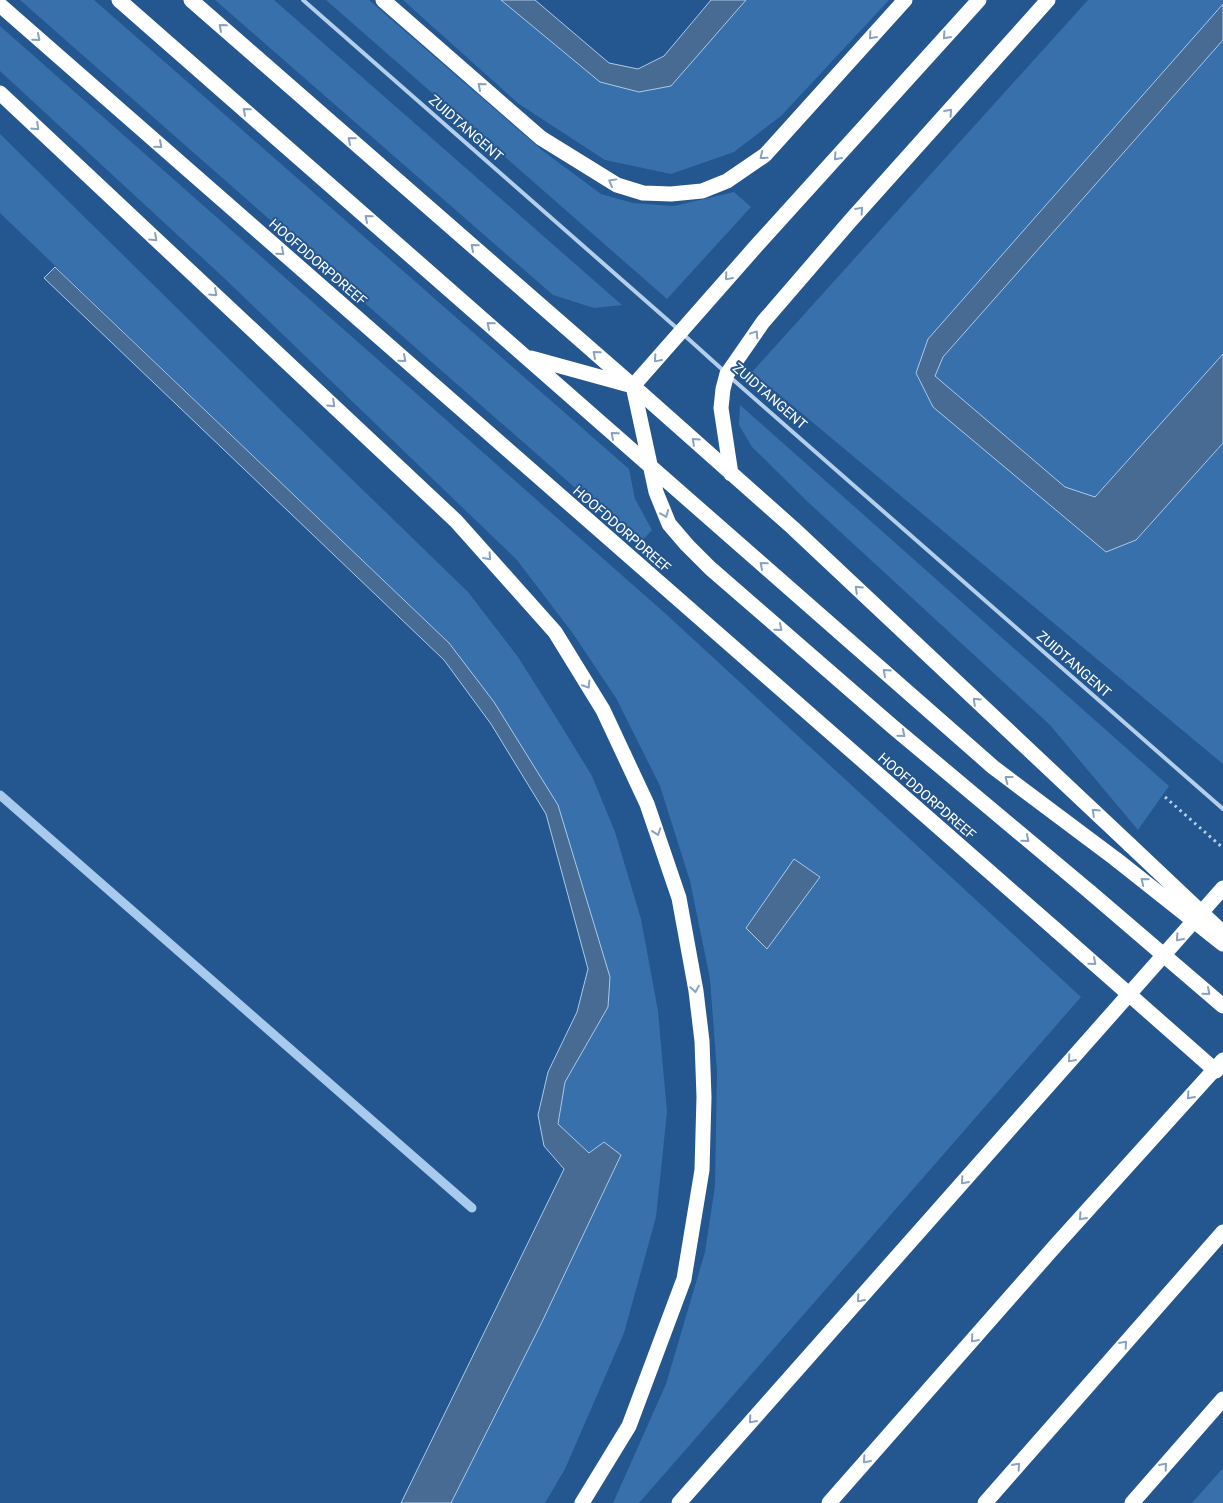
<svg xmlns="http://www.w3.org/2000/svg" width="1223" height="1503" font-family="Roboto,sans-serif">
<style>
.grass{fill:#3870ac;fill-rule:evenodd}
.water{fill:#486b93;stroke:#a8caec}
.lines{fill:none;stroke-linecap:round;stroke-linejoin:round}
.stream{stroke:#a8caec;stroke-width:9}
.path{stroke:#b4cfec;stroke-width:3;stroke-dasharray:2.5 4;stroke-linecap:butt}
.lane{stroke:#b4cfec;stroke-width:4}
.highway{stroke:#fff;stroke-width:15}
.highway-bridge{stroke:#fff;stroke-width:15}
.oneway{stroke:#87a2c1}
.labels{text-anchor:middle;stroke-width:4;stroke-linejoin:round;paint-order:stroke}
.street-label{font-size:14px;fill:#fff;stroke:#24568f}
</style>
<rect width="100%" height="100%" fill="#24568f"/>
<path class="grass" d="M20,0h74l535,469 6,30 17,31 -13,14z
M215,0h59l348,305 -28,3 -41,-13z
M326,0h43l174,151 58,43 32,9 41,3 60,-14 17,15 -84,92z
M403,0h98l99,82 71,3 75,-85h143l-108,116 -47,36 -63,22 -66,-14 -86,-56z
M1088,0h135v4l-295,335 -12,34 17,34 203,133 87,-97v321l-471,-392z
M0,26l667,589 414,382 -442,506h-26l53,-119 39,-132 10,-66 2,-114 -7,-93 -20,-98 -30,-95 -44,-88 -42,-63 -57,-75 -294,-283 -223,-206zM795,860l25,17 -53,72 -21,-21z
M1223,40v314l-128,143 -30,-10 -131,-110 9,-20z
M0,134l296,291 172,167 50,65 36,57 38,62 23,56 26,87 17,92 9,101 -11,105 -32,116 -59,136 -20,34h-94l90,-179 80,-169 -17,-13 -15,11 -31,-28 7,-43 43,-75 -50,-202 -109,-162 -449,-430z
M740,405l429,381 -31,44 -88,-105 -240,-221 -58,-57 -13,-22z
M1223,1468v35h-31z"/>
<path class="water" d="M501,0h34l74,63 29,6 26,-13 47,-56h35l-75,86 -32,6 -39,-10z
M1223,4v36l-280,317 -8,19 130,111 30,10 128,-143v89l-87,97 -30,12 -173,-145 -17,-34 12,-34z
M55,267l394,376 45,59 64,103 52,172 -2,30 -43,75 -7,42 31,29 15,-11 17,13 -80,169 -90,179h-50l163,-334 -20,-23 -6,-31 10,-43 29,-60 11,-43 -42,-155 -55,-90 -47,-64 -400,-382z
M794,859l26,18 -53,72 -21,-21z"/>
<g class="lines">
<path class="stream" d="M0,795l472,413"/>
<path class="path" d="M1165,797l58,51"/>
<path class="lane" d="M303,0l376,330
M684,335l41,37
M730,377l493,432"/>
<path class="highway" d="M119,0l874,767 124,93
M191,0l442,386 160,142 337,317
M383,0l158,138 76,47 26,8 28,1 31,-3 25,-10 38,-26 140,-155
M0,5l1056,925
M0,93l456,428 99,111 48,78 44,94 32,94 17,93 6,50 2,56 -2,73 -18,109 -55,147 -47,77
M531,358l98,27
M633,386l23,106 13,32 18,21 23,23 183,159 197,165
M633,386l125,-142 221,-244
M731,474l-10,-66 2,-19 4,-15 36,-52 88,-102 197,-220
M679,1503l544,-615
M829,1503l227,-258 167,-185
M985,1503l238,-271
M1132,1503l91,-104"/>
<path class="highway-bridge" d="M1130,845l92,87
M1117,860l106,84
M1090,892l133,114
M1056,930l160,141"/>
</g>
<defs><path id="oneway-chevron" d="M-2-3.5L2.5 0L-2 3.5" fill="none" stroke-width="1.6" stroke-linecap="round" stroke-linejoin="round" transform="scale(1.25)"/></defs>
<g class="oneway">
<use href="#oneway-chevron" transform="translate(222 27) rotate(-139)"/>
<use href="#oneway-chevron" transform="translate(872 36) rotate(132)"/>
<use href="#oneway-chevron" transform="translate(946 36) rotate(132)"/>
<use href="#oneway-chevron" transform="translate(37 38) rotate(41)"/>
<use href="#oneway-chevron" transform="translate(481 86) rotate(-139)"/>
<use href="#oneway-chevron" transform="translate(246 111) rotate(-139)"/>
<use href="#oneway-chevron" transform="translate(949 112) rotate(-48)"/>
<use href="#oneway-chevron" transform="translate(36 127) rotate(43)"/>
<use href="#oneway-chevron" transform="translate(351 140) rotate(-139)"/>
<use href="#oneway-chevron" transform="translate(159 145) rotate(41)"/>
<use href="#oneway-chevron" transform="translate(763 156) rotate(141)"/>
<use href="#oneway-chevron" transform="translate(837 157) rotate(132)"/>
<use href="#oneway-chevron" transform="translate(612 182) rotate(-151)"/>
<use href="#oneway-chevron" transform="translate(860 210) rotate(-48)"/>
<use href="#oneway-chevron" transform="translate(368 218) rotate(-139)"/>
<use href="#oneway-chevron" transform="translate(154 238) rotate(43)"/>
<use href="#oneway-chevron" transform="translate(474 247) rotate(-139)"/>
<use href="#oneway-chevron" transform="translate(281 252) rotate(41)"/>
<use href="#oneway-chevron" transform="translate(728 277) rotate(131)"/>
<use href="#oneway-chevron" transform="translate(214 293) rotate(43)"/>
<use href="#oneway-chevron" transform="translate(490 325) rotate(-139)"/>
<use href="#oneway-chevron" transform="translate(755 334) rotate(-56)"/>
<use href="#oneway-chevron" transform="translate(596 354) rotate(-139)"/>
<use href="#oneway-chevron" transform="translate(403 359) rotate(41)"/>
<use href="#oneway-chevron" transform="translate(657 359) rotate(131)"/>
<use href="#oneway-chevron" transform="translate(332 404) rotate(43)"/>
<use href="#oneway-chevron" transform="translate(614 435) rotate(-139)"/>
<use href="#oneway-chevron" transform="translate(695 441) rotate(-138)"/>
<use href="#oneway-chevron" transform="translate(665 514) rotate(68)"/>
<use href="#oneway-chevron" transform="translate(488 557) rotate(48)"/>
<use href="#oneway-chevron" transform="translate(763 565) rotate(-139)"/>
<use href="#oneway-chevron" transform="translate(858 589) rotate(-137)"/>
<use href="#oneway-chevron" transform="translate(779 628) rotate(41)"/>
<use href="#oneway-chevron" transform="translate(886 672) rotate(-138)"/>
<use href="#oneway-chevron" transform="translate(587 685) rotate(58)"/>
<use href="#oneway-chevron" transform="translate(976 701) rotate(-137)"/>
<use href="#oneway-chevron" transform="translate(902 734) rotate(40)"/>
<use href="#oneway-chevron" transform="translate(1008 779) rotate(-143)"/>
<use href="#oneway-chevron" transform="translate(1095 812) rotate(-137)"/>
<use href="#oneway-chevron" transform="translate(657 832) rotate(71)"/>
<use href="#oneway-chevron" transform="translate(1026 839) rotate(40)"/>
<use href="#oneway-chevron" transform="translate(1144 881) rotate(-141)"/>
<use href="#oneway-chevron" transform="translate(1179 938) rotate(132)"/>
<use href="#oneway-chevron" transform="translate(1093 962) rotate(41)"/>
<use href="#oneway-chevron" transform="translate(695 989) rotate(81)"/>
<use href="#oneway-chevron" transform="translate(1207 992) rotate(41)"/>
<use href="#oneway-chevron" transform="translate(1071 1059) rotate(131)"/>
<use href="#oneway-chevron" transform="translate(1190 1096) rotate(132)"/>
<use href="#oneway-chevron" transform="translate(964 1181) rotate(131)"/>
<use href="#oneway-chevron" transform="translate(1082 1217) rotate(132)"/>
<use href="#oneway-chevron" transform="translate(860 1299) rotate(131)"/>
<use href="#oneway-chevron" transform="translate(974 1339) rotate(131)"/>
<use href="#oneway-chevron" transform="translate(1124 1344) rotate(-49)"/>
<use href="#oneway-chevron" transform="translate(752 1420) rotate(131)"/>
<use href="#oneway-chevron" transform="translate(866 1460) rotate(131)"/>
<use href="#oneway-chevron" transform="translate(1017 1466) rotate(-49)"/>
<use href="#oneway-chevron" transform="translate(1164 1466) rotate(-49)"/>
</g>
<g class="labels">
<g class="street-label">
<text transform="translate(466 128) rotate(41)" y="5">ZUIDTANGENT</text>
<text transform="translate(318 262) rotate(41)" y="5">HOOFDDORPDREEF</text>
<text transform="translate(770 396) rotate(41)" y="5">ZUIDTANGENT</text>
<text transform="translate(622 529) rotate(41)" y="5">HOOFDDORPDREEF</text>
<text transform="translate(1074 664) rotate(41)" y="5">ZUIDTANGENT</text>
<text transform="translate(927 796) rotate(41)" y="5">HOOFDDORPDREEF</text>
</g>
</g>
</svg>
